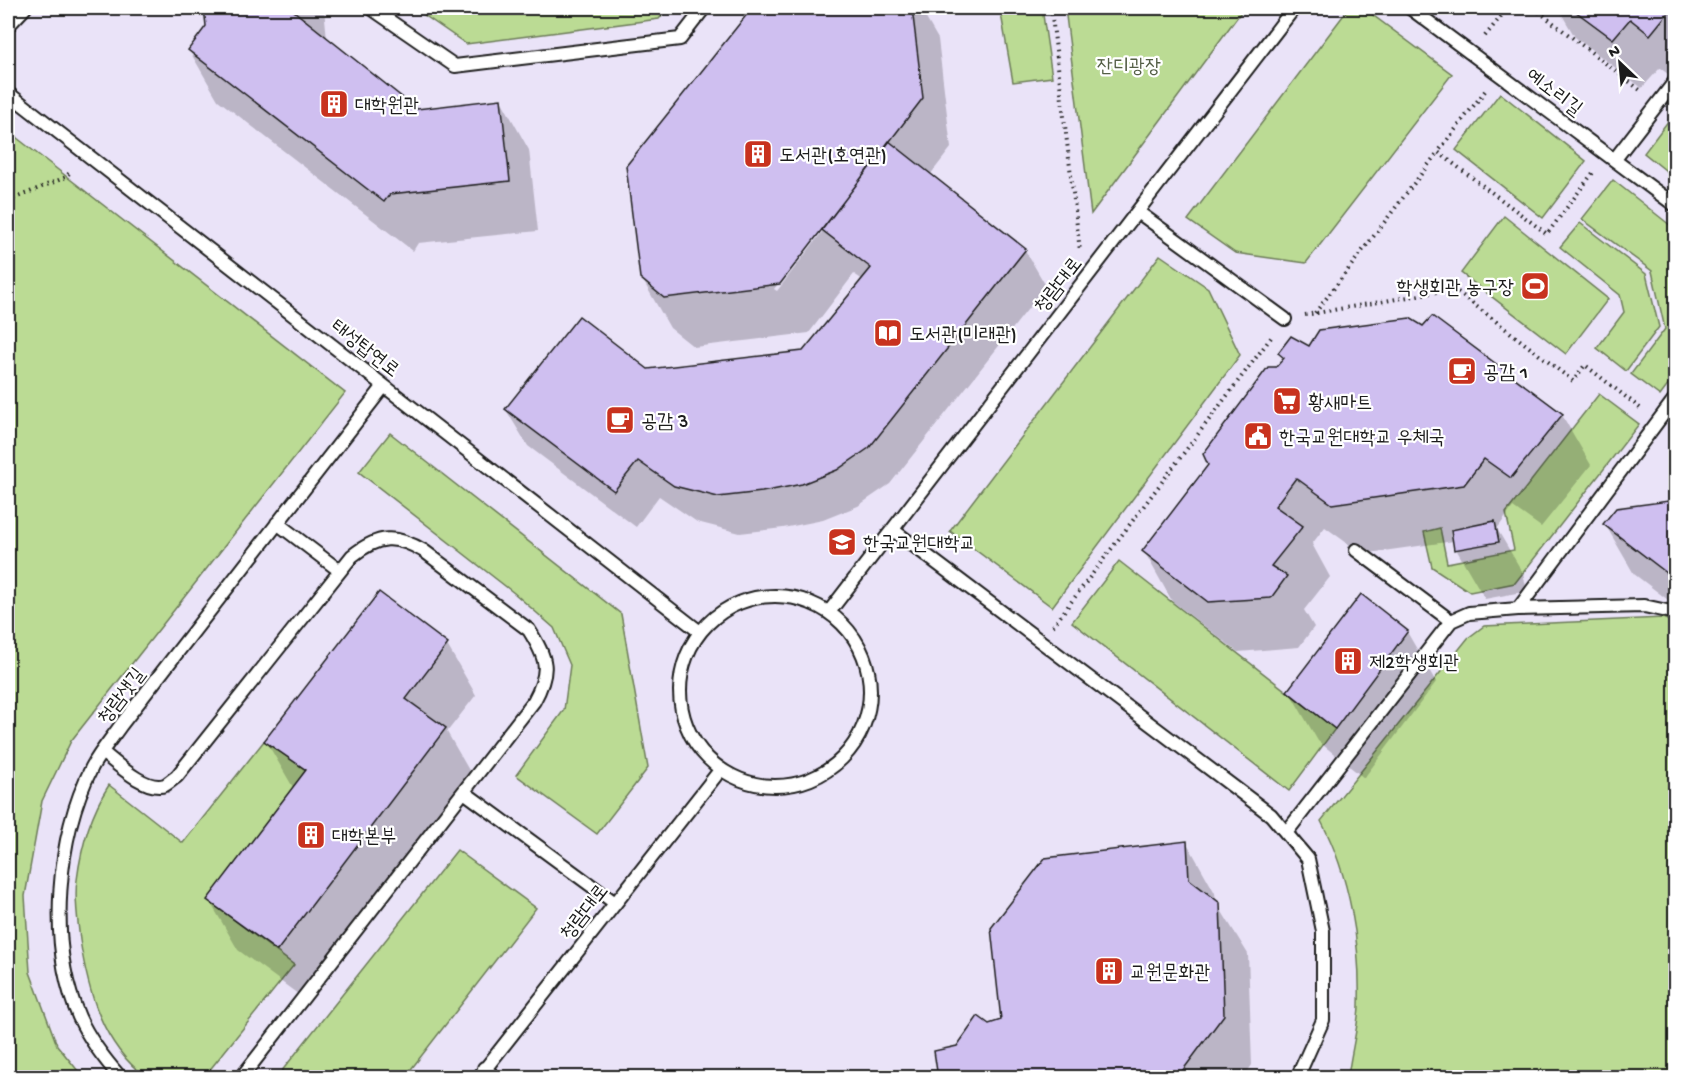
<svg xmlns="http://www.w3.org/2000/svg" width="1683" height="1085" font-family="'Gochi Hand','Poor Story',sans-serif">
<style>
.built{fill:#eae3f8}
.green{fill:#bbdb94;stroke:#6c7c58;stroke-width:1.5}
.shadow{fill:#0003;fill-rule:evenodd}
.building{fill:#cfbff0;stroke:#1c1c1c;stroke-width:1.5}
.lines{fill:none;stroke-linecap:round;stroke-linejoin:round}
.lane-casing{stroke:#1c1c1c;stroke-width:16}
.path{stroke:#1c1c1c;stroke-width:4;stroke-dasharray:1.5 4.5;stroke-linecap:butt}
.lane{stroke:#fff;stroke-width:12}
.labels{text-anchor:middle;stroke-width:4.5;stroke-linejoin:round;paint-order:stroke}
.park-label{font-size:20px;fill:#545f46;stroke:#fff}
.street-label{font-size:20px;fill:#1c1c1c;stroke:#fff}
.poi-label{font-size:20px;fill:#1c1c1c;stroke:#fff;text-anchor:start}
</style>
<rect width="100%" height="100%" fill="#f5f2fc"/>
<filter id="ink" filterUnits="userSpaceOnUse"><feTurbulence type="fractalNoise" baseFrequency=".0167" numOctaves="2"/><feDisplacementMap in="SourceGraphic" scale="12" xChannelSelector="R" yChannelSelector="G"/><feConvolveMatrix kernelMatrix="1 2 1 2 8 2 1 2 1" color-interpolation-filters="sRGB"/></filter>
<g filter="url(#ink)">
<path class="built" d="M8,8h1667v1069h-1667z"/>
<path class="green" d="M414,8h254l-9,11 -193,25z
M1000,8h42l10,69 -39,5z
M1065,8h179l-153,206z
M1349,8h14l89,66 -146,189 -71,-10 -47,-33z
M1500,93l86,68 -43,57 -87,-68z
M1675,112v66l-31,-25z
M8,131l337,262 -274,348 -29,60 -17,95 5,76 27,73 26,32h-75z
M1613,180l62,49v147l-15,20 -29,-22 34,-45 -13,-58 -70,-52z
M1504,216l104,83 -42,55 -105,-81z
M1580,223l66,51 13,53 -33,44 -29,-23 27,-36 -4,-17 -60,-48z
M1160,255l48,33 32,67 -188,252 -102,-76z
M1599,394l40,30 -124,159 -45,9 -38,-25 -8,-35 16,-4 7,35 67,-13 -8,-37z
M390,433l231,181 27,154 -51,66 -81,-59 48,-65 6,-45 -16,-37 -40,-35 -155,-121z
M1119,561l216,168 -46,62 -217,-169z
M1663,618l13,6 -1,453h-329l3,-7c3,-21 9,-43 10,-64 2,-62 -9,-130 -38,-185l147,-183 16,-12z
M264,741l42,29 -98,130 86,65 -90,112h-58c-44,-32 -58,-86 -66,-137 -2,-19 -6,-41 -3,-60 4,-32 14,-67 32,-95l74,58z
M457,850l79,58 -131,169h-128z"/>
<path class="shadow" d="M205,8h119l3,31 90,72 84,-11 28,50 9,81 -120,12 -5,8 -195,-151 -29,-50 18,-23z
M754,8h166l18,31 13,109 -21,27 95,75 21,36 -156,198 -32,22 -35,14 -40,8 -43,5 -43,-11 -38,-26 -23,31 -108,-81 -22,-36 298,-58 59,-72 -9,-6 -45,59 -115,14 -24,-19 -29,-51 -13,-110zM879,153l2,2 -104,136 -3,-2z
M1558,8h118v72l-16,-12 -18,20 -67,-51z
M1432,318l130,97 29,50 -50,62 -28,-20 -16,22 26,44 4,18 -42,8 -29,-50 -2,-8 -92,13 -37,-27 -13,17 18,33 -26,33 10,17 -15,20 -61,5 -66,-51 -28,-50 66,-86 74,-105 -4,-7 143,-25z
M1676,502v104l-42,-32 -29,-50z
M1407,632l29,50 -72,96 -46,-37 -29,-50z
M447,645l29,50 -29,37 27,47 -168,221 -68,-50 -29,-50 85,-111 -28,-48z
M1187,843l28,50 1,9 32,52 4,111 -9,13h-304l19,-30 31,-23 13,-4z"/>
<path class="building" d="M204,8h86l127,101 84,-10 9,82 -120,13 -6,8 -196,-152 18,-24z
M752,8h160l11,90 -143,186 -116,14 -24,-20 -14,-112z
M1571,8h101l-22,27 -20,-16 -17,20z
M889,141l137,108 -157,199 -32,22 -35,14 -40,8 -44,5 -44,-11 -36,-25 -24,30 -109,-82 74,-93 69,53 155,-18 68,-83 -49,-38z
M1432,316l131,98 -52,64 -27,-19 -20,26 -132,19 -36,-26 -21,28 28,20 -32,40 16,10 -16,22 -63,4 -66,-51 66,-86 -5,-11 65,-87h8l8,-9 -6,-5 13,-17 18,10 10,-16 91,-12 13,8z
M1676,500v80l-73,-56 13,-16z
M1495,521l4,21 -45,8 -3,-20z
M379,592l69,52 -42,55 40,29 -169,223 -70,-51 99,-130 -42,-29z
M1361,594l47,37 -73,98 -48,-38z
M1187,841l2,38 31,24 4,112 -47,63h-52l-1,-2 -10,2h-176l-4,-27 23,-5 21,-30 11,8 12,-4 -10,-92 54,-70z"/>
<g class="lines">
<g class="lane-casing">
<path id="lane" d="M371,8l84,58 225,-27 24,-31
M1410,8l266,198
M8,26l17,-18
M8,93l692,539
M1615,159l61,-79
M1138,212l147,107
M277,523l63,48
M893,530l378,285 37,44 15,72v89l-26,58
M1356,550l95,71
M680 691a95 95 0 1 1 190 0a95 95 0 1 1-190 0Z
M1518,609l158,-212
M829,612l465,-604
M102,752c14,11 44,40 63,33 4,-2 8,-6 12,-9l175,-220c26,-21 44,-22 72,-5l105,79c18,29 22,40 5,71l-293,377
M464,792l151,111
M1286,833l165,-212 18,-8 49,-4 126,-3 32,7
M484,1068l12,10
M121,1078c-16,-18 -32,-39 -42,-61 -32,-73 -22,-181 13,-250 8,-15 20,-29 29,-42l263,-339
M478,1078l243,-309"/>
</g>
<path class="path" d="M1051,8l29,243
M1534,8l106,82
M1485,36l23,-28
M1485,91l-47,61 109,82 48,-64
M8,201l58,-24 5,-6
M1315,313l123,-161
M1305,315l149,-26 119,92 12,-16 55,43
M1053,626l220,-291"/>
<use href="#lane" class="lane"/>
</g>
</g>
<defs>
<g id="building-square" transform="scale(1.5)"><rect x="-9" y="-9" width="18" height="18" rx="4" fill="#c8321e" stroke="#fff"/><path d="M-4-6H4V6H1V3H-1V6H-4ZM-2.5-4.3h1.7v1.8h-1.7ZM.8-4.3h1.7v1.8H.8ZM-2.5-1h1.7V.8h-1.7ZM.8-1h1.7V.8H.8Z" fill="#fff"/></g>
<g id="stadium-square" transform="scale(1.5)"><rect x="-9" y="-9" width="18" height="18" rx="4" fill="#c8321e" stroke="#fff"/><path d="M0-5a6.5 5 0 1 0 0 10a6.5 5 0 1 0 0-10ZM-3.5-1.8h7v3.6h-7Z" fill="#fff"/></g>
<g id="library-square" transform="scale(1.5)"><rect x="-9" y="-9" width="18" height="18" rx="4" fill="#c8321e" stroke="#fff"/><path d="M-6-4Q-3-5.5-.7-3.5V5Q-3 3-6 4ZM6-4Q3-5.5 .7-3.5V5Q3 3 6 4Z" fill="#fff"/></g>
<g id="cafe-square" transform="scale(1.5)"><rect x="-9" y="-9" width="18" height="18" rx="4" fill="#c8321e" stroke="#fff"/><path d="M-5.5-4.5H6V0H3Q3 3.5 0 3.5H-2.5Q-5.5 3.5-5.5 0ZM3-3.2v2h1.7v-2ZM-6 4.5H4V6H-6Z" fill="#fff"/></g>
<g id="supermarket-square" transform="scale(1.5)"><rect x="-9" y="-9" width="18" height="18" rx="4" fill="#c8321e" stroke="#fff"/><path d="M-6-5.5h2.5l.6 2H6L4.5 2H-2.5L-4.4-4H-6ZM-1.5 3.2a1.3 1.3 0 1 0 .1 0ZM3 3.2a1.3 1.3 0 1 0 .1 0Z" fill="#fff"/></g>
<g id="civic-square" transform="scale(1.5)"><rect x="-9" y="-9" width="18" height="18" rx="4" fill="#c8321e" stroke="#fff"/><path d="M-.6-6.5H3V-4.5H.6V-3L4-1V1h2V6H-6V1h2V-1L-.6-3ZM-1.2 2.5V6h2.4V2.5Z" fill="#fff"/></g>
<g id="university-square" transform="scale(1.5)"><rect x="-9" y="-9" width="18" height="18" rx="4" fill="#c8321e" stroke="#fff"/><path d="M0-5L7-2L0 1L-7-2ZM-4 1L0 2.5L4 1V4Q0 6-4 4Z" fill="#fff"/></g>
</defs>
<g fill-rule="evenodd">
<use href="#building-square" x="334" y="104"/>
<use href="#building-square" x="758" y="154"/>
<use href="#stadium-square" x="1535" y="286"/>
<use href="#library-square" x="888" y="333"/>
<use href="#cafe-square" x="1462" y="371"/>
<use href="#supermarket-square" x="1287" y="401"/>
<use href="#cafe-square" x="620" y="420"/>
<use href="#civic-square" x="1258" y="436"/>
<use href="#university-square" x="842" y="542"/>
<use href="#building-square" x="1348" y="661"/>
<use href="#building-square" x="311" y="835"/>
<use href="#building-square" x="1109" y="971"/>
</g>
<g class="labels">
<g class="park-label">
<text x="1129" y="72">잔디광장</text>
</g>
<g class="street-label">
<text transform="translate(1555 91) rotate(37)" y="7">예소리길</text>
<text transform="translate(1057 284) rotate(-52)" y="7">청람대로</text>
<text transform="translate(366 347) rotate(38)" y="7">태성탑연로</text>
<text transform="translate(120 695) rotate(-53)" y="7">청람샛길</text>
<text transform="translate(583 911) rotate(-52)" y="7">청람대로</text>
</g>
<g class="poi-label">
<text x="355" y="111">대학원관</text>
<text x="779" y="161">도서관(호연관)</text>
<text x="1514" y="293" text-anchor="end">학생회관 농구장</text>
<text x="909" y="340">도서관(미래관)</text>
<text x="1483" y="378">공감 1</text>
<text x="1308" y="408">황새마트</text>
<text x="641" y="427">공감 3</text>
<text x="1279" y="443">한국교원대학교 우체국</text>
<text x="863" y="549">한국교원대학교</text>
<text x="1369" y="668">제2학생회관</text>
<text x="332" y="842">대학본부</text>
<text x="1130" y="978">교원문화관</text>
</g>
</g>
<rect width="1683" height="1085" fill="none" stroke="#fff" stroke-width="30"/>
<rect x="15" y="15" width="1653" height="1055" fill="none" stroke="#1c1c1c" stroke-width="2" filter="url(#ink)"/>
<g transform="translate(1620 63) rotate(334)" stroke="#ffffff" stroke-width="4.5" paint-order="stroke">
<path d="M0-4.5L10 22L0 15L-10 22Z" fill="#1c1c1c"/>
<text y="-9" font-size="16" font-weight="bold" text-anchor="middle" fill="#1c1c1c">N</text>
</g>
</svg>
